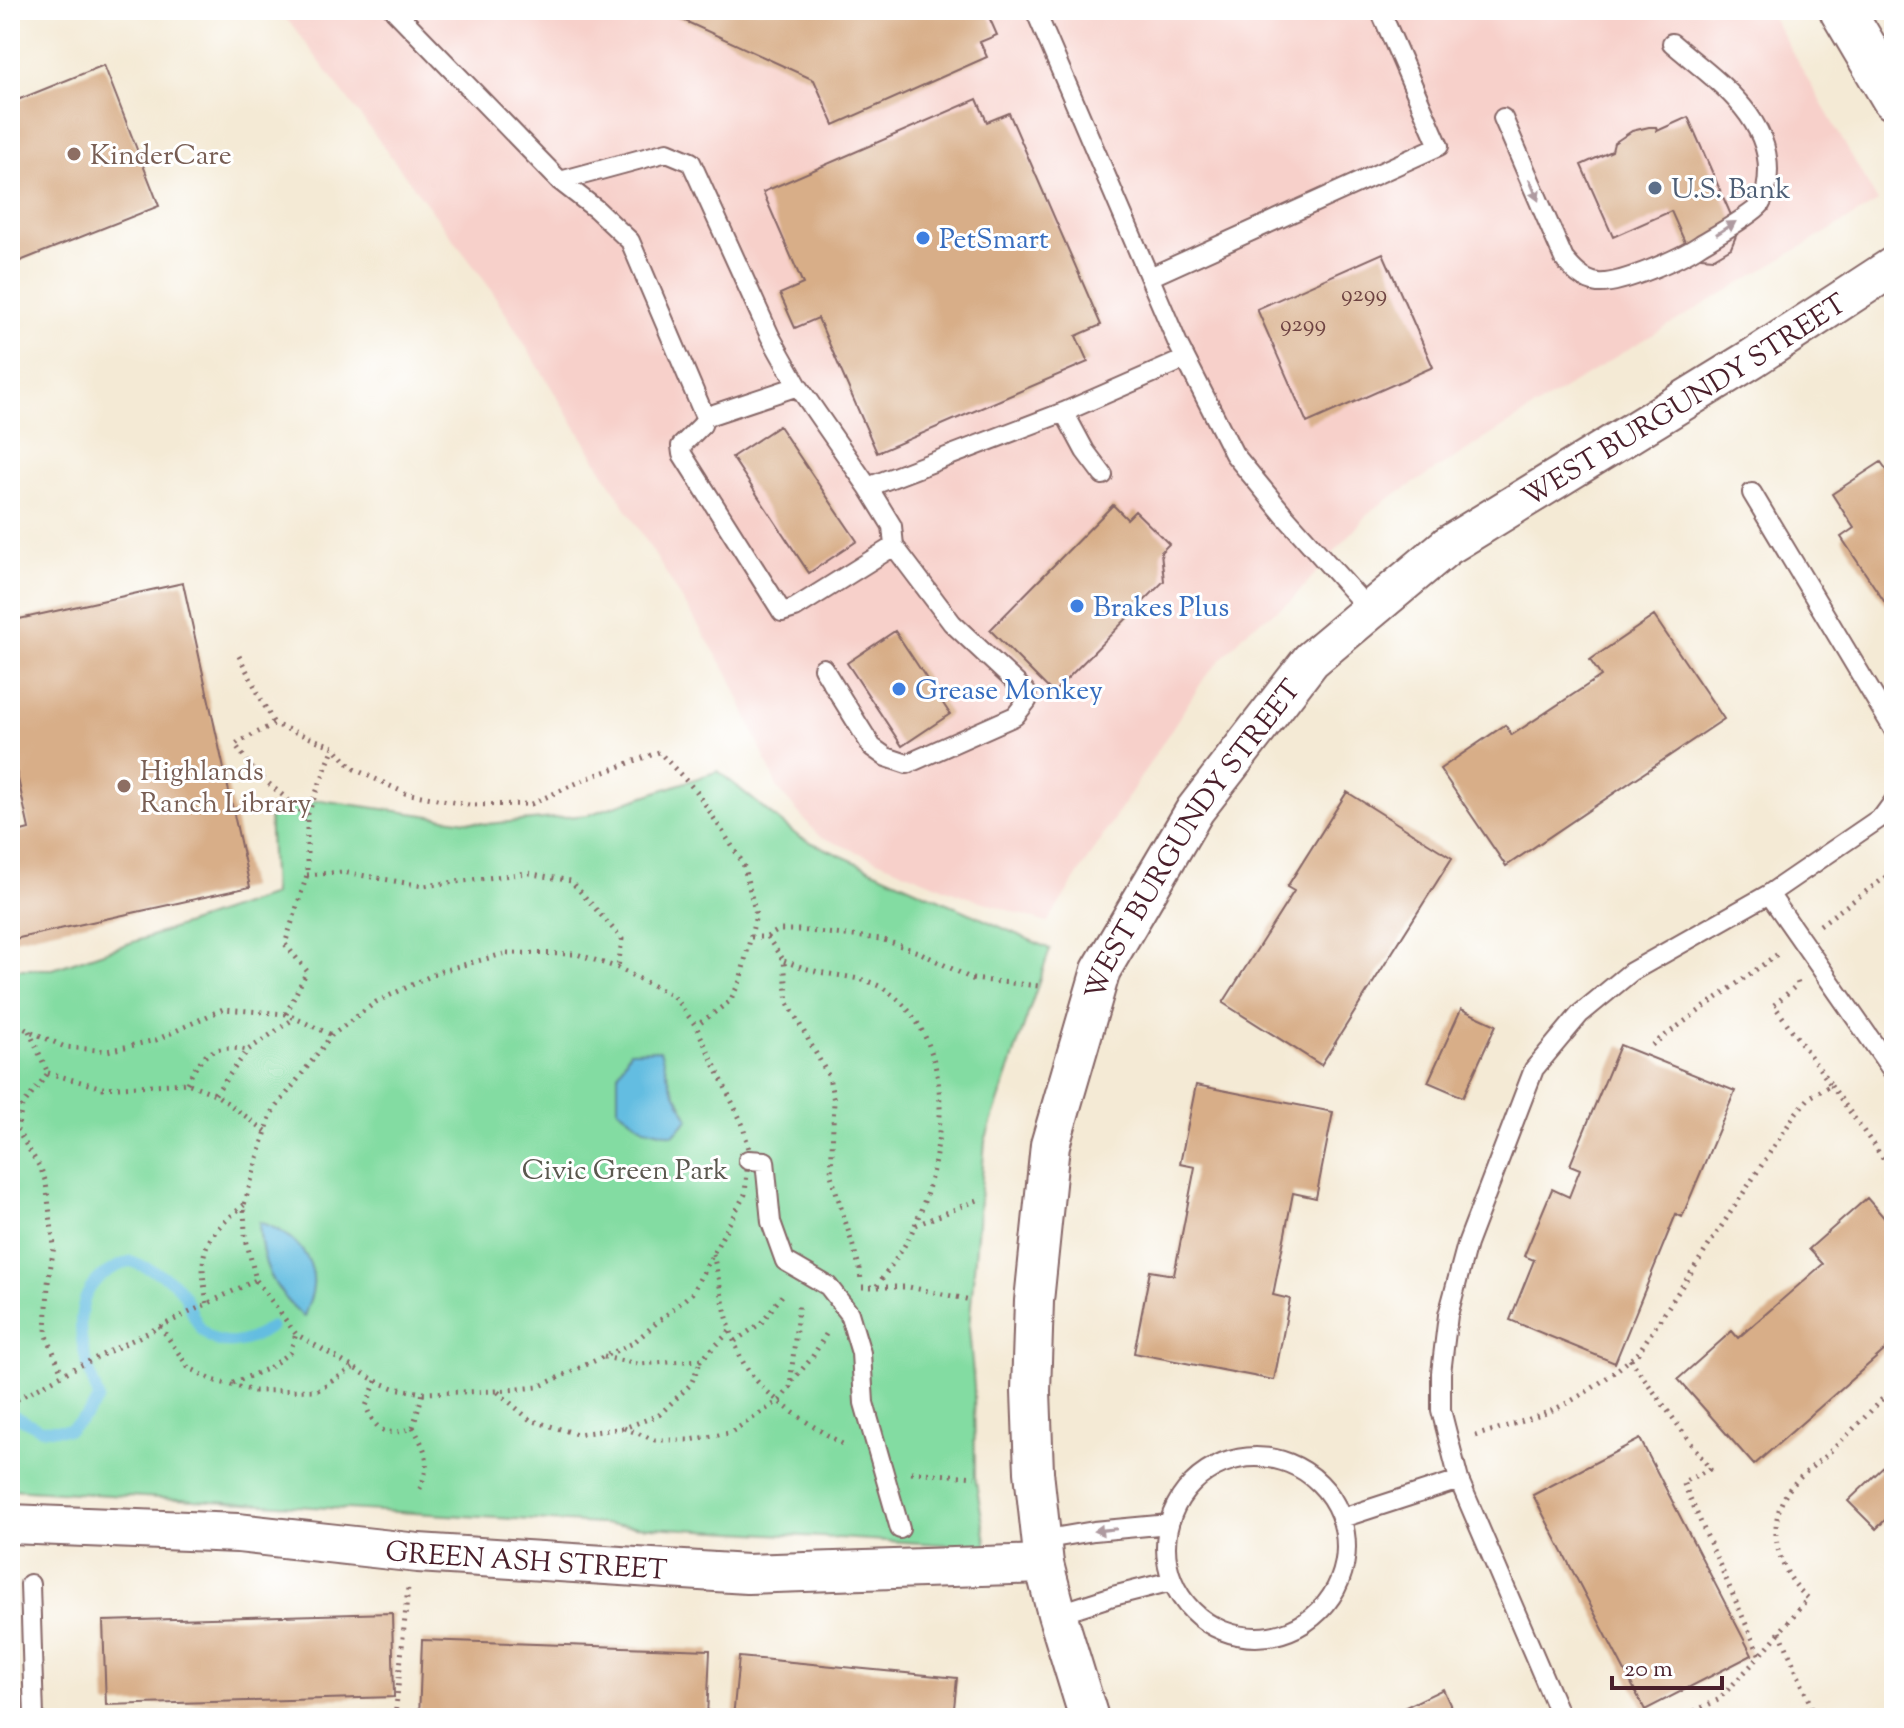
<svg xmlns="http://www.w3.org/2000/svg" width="1904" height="1728" font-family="'Sorts Mill Goudy',serif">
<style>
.built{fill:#f7d0ca}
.green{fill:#83dca2;stroke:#667e66;stroke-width:2}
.water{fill:#63bde1;stroke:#566e86;stroke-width:2}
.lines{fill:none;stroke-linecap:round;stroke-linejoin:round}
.stream{stroke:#63bde1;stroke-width:11}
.building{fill:#d8ae88}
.lane-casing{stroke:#866666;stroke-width:22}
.street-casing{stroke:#866666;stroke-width:42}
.secondary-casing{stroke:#866666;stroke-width:48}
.path{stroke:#866666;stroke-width:5;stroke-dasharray:2 6;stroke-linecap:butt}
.lane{stroke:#fff;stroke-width:18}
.street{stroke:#fff;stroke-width:38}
.secondary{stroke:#fff;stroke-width:44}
.oneway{fill:#ae9aa0}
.education-dot{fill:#8d6e63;stroke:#fff;stroke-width:3}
.service-dot{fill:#5c6f8a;stroke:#fff;stroke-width:3}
.shop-dot{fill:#3f7fe0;stroke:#fff;stroke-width:3}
.labels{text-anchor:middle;stroke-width:6;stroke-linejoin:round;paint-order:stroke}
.number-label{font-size:24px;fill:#6e4342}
.education-label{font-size:28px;fill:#785e54;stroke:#fff;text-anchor:start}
.service-label{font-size:28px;fill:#4e5e75;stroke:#fff;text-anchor:start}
.shop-label{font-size:28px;fill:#366cbe;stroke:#fff;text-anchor:start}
.street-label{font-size:28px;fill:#4a1f2b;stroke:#fff}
.park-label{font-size:28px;fill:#5b584f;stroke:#fff}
</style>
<rect width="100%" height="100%" fill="#fff"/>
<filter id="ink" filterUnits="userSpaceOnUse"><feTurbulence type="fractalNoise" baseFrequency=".0125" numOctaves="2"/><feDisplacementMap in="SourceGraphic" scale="16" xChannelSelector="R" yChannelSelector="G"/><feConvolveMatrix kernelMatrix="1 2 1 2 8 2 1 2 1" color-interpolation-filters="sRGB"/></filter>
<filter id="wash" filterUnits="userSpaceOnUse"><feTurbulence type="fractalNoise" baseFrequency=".006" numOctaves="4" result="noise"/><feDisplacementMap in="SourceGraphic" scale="32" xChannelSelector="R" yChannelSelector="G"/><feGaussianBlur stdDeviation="1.8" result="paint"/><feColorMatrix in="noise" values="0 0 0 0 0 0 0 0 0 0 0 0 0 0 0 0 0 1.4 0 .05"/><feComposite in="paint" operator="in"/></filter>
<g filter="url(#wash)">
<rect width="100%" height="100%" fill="#f4ead5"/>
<path class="built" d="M277,10h1491l110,192 -253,149 -252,158 -83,93 -40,26 -45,49 -158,246 -93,-31 -135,-56 -41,-47 -48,-112 -240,-389 -198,-263z"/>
<path class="green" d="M718,771l81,66 251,112 -65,192 -16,187 5,59 1,90 12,70 -977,-58v-520h43l220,-74 -4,-84 51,-11 167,24 101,-9z"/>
<path class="water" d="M660,1050l11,35 18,34 -16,16 -29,-7 -26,-19v-35l12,-23z
M259,1222c30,9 61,35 53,71 -2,8 -6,16 -8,24 -32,-28 -43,-53 -45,-95z"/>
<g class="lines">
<path class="stream" d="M10,1413l30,16 29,1 17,-14 13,-17c-13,-36 -33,-87 -2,-119 9,-9 21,-14 33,-19 17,7 36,13 49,27 10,11 12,26 20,38 19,27 49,17 72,1"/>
</g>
<g id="blocks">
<path class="building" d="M661,10h325l11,25 -17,7 7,15 -153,68 -20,-45z
M104,65l55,141 -149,59v-162z
M977,99l10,23 22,-9 92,212 -25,11 12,26 -211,91 -59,-135 -23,10 -15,-34 23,-10 -40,-92z
M1688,117l50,114 -7,17 -17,10 -13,-1 -14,-10 -16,-36 -58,26 -32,-72 31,-14 2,-8 18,-12 17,-4h7l1,4z
M1383,253l50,114 -126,56 -50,-114z
M779,426l78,115 -48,32 -77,-116z
M1881,462l8,11 5,-4v147l-53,-79 13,-9 -22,-34z
M1113,505l14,14 8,-8 34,33 -8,8 3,29 -111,112 -63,-63z
M183,583l67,304 -240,53v-106l19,-5 -19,-87v-121z
M1654,616l70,103 -218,147 -66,-97 65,-44 7,10 89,-59 -11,-16z
M895,631l55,83 -48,32 -55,-83z
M1347,792l105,66 -131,207 -98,-62 71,-112 -7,-4z
M1461,1009l35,16 -33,72 -35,-15z
M1620,1045l115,46 -53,126 -6,-3 -61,149 -105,-43 24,-60 -10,-4 28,-67 17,8 11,-28 -10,-4z
M1196,1085l137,27 -17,86 -23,-5 -20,102 17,4 -16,81 -140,-27 16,-82 24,4 21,-108 -15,-3z
M1867,1198l27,31v113l-140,123 -76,-86 54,-48 6,7 85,-74 -14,-15z
M1640,1439l112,216 -107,55 -112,-215z
M1894,1457v54l-18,18 -28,-28z
M392,1613l2,84 -288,8 -3,-84z
M10,1628h2l6,90h-8z
M422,1640l288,10 -3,68h-288z
M739,1657l218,21 -4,40h-220z
M1443,1689l13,29h-66l-1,-3z"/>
</g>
</g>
<g filter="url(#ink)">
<use href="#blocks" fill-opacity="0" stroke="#866666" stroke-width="2"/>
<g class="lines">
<g class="lane-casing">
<path id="lane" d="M394,10l166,171 36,28 34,32 75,176 -3,8 -21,21 1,8 100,158 13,-4 99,-62 -2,-20 -24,-39 196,-75 121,-53
M1035,10l143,334 56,110 51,62 85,95
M1503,118l61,141c9,11 19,22 34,24 22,2 83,-25 102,-38 13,-8 52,-30 60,-40 7,-11 8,-23 8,-35 0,-57 -58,-94 -96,-127
M560,181l107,-29 24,10 79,174 28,50 70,101
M1150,277l289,-131 -59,-136
M1064,412l21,39 18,24
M705,417l93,-31
M1752,493l142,237
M823,668l49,79 14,10 21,7 108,-48 12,-15 -1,-9 -74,-69 -58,-77
M1894,801l-11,15 -114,78 125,179
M748,1160l17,1 6,61 14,39 43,25 21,27 12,40 3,50 36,126
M1166 1547a90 90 0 1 1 180 0a90 90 0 1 1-180 0Z
M1342,1518l117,-38
M1041,1540l53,-9 75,-7
M30,1584l4,134
M1057,1614l56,-18 59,-15
M1561,1718l-102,-238 -18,-70v-37l7,-58 19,-71 67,-175 46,-55 51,-42 138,-78"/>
</g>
<g class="street-casing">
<g id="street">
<path id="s1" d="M10,1524l228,9 180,20 329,21 297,-10"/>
<path id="s2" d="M1089,1718l-32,-104 -13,-50 -10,-92 -3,-81 3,-90 16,-156 51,-175 94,-160 116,-150 136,-114 306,-188 141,-92"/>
</g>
</g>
<g class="secondary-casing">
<path id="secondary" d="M1842,10l52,88"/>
</g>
<path class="path" d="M239,656l35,68
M307,816l-53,-45 -19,-27 39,-20 60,23 18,21 53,25 64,12 62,-1 57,-26 71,-26 38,40 46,71 13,52 -16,66 -10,20 -34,25
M307,875l36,-3 80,14 104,-13 44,8 51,58 -4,29
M1820,925l74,-54
M751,937h16l17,24 4,42 41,74 5,24 -3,74 29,94 1,13
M767,937l12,-7h20l82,9 40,14 51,26 67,7
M507,953l70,1 41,14 55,28 23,30 46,97 7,26 -4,45 -53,99 -59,50 -95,44 -41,4 -74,2 -29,-5 -18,-7 -80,-47 -40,-54 -11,-45 -1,-30 27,-91 61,-79 44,-33 65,-31z
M784,961c11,4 23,8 35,11 23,5 50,5 70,20 70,53 57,162 26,233 -9,22 -25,42 -39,62
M286,1014l21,-43 -22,-27 22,-69v-59l27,-69
M10,1022l55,25 42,4 49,-11 67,-31 63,5 46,21
M29,1031l19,42 -26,34 -5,23 24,39 5,14 8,63 -6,37 -2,50 16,41
M1652,1045l127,-92
M48,1073l55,15 84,-5 28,11 51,37
M187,1083c16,-31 26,-39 61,-33
M1831,1085l63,89
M215,1094l33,-44 47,-32
M916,1225l64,-26
M713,1254c8,34 13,72 28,104 15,34 73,70 105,88
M862,1287h47l62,13
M207,1303c-9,-54 -5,-63 37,-98
M160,1326l28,41 24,13 42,11 64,-1 35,-22
M735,1341l26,-18 23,-30
M604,1357l34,7 63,-4 30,-30
M1630,1359l80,110 -27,13 77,174 48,-58c-31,-27 -45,-75 -17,-111 13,-15 32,-28 46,-42 20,-19 38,-39 57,-58
M376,1381l-10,25c10,26 21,32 47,21l10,-34
M792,1381l19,-22 17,-28
M233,1383l36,-15 21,-16 6,-18
M498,1392l32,28 47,14 47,-6 35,-13 32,-31 10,-24
M10,1403l59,-32 187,-91
M413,1427c17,31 17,35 5,67
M624,1428l31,12h35l40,-7 50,-33 10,-13 9,-86
M1475,1436c30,-10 62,-17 90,-32 26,-13 50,-32 73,-51l158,-240 14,-16 21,-12 -57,-80 24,-21 -1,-3
M911,1472l64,5
M1780,1632l34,81 9,5
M395,1718l13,-131
M1680,1718l38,-18 42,-44"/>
<use href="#lane" class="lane"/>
<use href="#street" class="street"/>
<use href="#secondary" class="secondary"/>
</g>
<defs><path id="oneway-solid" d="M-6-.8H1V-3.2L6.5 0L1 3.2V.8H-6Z" transform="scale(2)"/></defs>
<g class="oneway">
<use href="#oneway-solid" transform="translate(1534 190) rotate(67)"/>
<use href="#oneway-solid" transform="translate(1726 228) rotate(-33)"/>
<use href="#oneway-solid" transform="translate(1105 1530) rotate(174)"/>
</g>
</g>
<g class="education-dot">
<circle cx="74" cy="154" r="8"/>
<circle cx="124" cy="786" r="8"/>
</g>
<circle class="service-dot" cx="1655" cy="188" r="8"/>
<g class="shop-dot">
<circle cx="923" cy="238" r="8"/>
<circle cx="1077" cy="606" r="8"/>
<circle cx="899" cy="689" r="8"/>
</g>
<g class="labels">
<g class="number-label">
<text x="1364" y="301">9299</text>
<text x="1303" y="331">9299</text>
</g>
<g class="education-label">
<text x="90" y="164">KinderCare</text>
<text x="140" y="780">Highlands<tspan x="140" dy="32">Ranch Library</tspan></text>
</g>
<g class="service-label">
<text x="1671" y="198">U.S. Bank</text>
</g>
<g class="shop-label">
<text x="939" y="248">PetSmart</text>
<text x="1093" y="616">Brakes Plus</text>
<text x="915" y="699">Grease Monkey</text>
</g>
<g class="street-label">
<text dy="10" stroke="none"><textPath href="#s2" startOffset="1594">WEST BURGUNDY STREET</textPath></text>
<text dy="10" stroke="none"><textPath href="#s2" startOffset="922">WEST BURGUNDY STREET</textPath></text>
<text dy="10" stroke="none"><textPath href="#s1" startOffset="518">GREEN ASH STREET</textPath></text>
</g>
<g class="park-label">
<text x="625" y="1179">Civic Green Park</text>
</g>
</g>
<rect width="1904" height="1728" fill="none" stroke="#fff" stroke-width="40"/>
<path d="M1612 1676v12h110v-12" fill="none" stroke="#4a1f2b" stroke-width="4"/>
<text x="1624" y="1676" font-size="24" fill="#4a1f2b" stroke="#ffffff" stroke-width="6" paint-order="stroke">20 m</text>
</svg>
